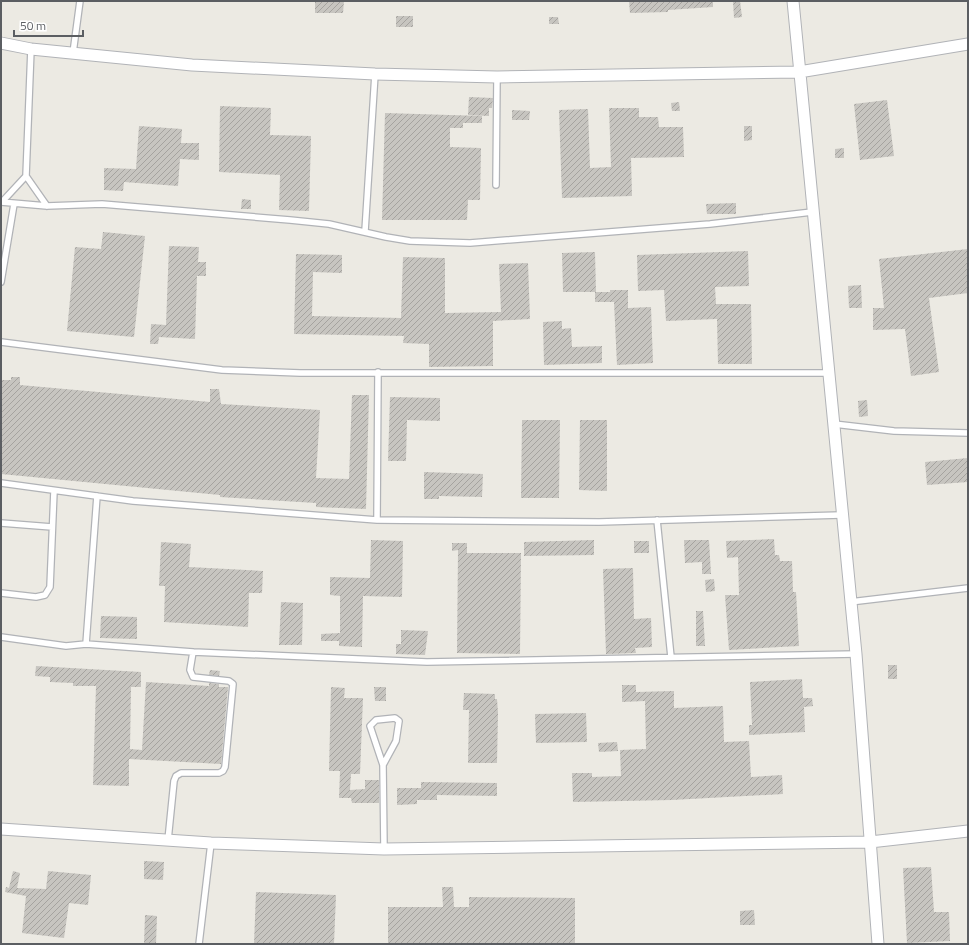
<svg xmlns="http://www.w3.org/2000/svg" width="969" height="945" font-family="'Titillium Web',sans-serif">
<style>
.building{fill:url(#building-hatch)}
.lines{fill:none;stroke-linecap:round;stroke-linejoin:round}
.service-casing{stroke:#b1b3b7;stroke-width:8}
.minor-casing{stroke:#b1b3b7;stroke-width:13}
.service{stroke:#fff;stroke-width:5.5}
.minor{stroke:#fff;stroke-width:11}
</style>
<defs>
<pattern id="building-hatch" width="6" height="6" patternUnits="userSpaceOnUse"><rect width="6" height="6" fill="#c7c5c0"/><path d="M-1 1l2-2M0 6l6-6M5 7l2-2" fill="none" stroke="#a5a39f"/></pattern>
</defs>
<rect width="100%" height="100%" fill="#eceae3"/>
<path class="building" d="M315,1h29l-1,12h-28z
M629,1h84v6l-45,3v2l-38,1z
M733,1h7l2,16 -8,1z
M396,16h17v11h-17z
M549,17h9l1,7h-10z
M469,97l24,1 -1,10h-3v8l-21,-1z
M887,100l7,56 -34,4 -6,-56z
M679,102l1,9h-8l-1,-8z
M220,106l51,2 -1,27 41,1 -2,75 -30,-1 1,-35 -61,-3z
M609,108h30v9h19l1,10h24l1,30 -53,1 1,38 -70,2 -3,-88 29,-1 2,59 21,-1z
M512,110l18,1 -1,9h-17z
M385,113l97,3v7h-19v5h-13v19l31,1 -1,52h-12l-1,20h-85z
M139,126l43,3 -1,14h18v17l-19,-1 -2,27 -54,-4 -1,9 -19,-1v-22l32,1z
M744,126h8v14l-8,1z
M844,148v10h-9v-9z
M242,199l9,1v9h-10z
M736,203v11h-29l-1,-10z
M103,232l42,4 -11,101 -67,-6 8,-84 26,2z
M169,246l30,1 -1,15h8v14h-9l-2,63 -36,-2 -1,7h-8l1,-20 15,1z
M968,249v44l-39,5 10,74 -28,4 -6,-47 -32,1v-22h11l-5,-49z
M748,251l1,35 -34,1 1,17h35l1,60h-34l-1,-45 -51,2 -2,-31 -26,1 -1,-36z
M595,252l1,40h-33l-1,-39z
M296,254l46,1v18l-29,-1 -1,44 89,2 2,-61 42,1v55l56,-1 -2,-48 29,-1 2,56 -37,2v45l-64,1v-23l-26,-1 1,-7 -110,-2z
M861,285l1,23h-13l-1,-22z
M610,290h18v18l23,-1 2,56 -36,2 -3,-63h-19v-10h15z
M562,321v8l9,-1 1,19 30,-1v17l-58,2 -1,-43z
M11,377h9v8l190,17v-13h9l2,15 99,6 -4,68 33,1 3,-84h17l-3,114 -50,-2v-4l-96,-6v-2l-219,-21v-94h10z
M390,397l50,1v23l-33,-1 -1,41h-18z
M867,400l1,16 -9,1 -1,-16z
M522,420h38l-1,78h-38z
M580,420h27v71l-28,-1z
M968,458v24l-41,3 -2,-23z
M424,472l59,2 -1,23 -43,-1v3h-15z
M774,539l1,16h4l1,6h12l1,31h3l3,54 -70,4 -4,-55h14l-1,-38 -11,1 -1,-17z
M371,540l32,1 -1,56 -39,-1 -1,51 -23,-1v-5h-18v-7l19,-1v-37l-10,-1v-18l40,1z
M594,540v15l-70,1v-14z
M684,540h25l2,34h-9v-12l-17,1z
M634,541h15v12h-15z
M161,542l30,2 -2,23 74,4 -1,22h-13l-1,34 -84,-5 1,-36h-6z
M452,543h15v10h54l-1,101 -63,-1 1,-103 -6,1z
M633,568l1,51 17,-1 1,29 -17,1 1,5 -30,1 -3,-85z
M714,579l1,12 -9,1 -1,-12z
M281,602l22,1 -1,42h-23z
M696,611h7l2,35h-9z
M101,616l36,1v22l-37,-1z
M401,630l27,1 -3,24 -29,-1v-10h5z
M888,665h9v14h-9z
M36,666l105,6v15h-10l-1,62 12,1 4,-68 63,4v-3l10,1v3h9l-7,77 -92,-5v27l-36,-1 3,-99h-23v-3l-23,-1v-5l-15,-1z
M210,670l10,1 -1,5 -10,-1z
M802,679l1,19h9l1,8 -9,1 1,25 -56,3v-10h3l-2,-43z
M622,685h14v7l38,-1v17l49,-2 1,36 25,-1 2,36 31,-2 1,19 -111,6 -99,2 -1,-29h20v4l29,-1 -1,-26 26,-1 -1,-48 -23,1z
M331,687l14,1 -1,10h19l-3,76h-9l-1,16 15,-1v-9h14v23h-27l-1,-5h-12l1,-27h-11z
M374,687h12v14h-11z
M464,693l31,1v5h2l1,14 -1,50h-29l1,-53h-6z
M586,713l1,29 -51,1 -1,-29z
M617,742l1,9 -19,1 -1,-9z
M421,782l76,1v13l-60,-1v5h-20v4l-20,1v-17h24z
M144,861l20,1 -1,18 -19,-1z
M931,867l3,45h15l1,29 -43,2 -4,-75z
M13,871l7,2 -3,15 29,1 2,-18 43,4 -3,30 -19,-2 -5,35 -42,-5 4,-37 -21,-4 1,-5 3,1z
M442,887h11l1,20h15v-10l106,1v46h-187v-37h55z
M256,892l80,3 -2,49h-80z
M754,910l1,15h-15v-14z
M145,915l12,1 -1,28h-12z"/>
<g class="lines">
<g class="service-casing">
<path id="service" d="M31,49l-5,127 21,30
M73,53l7,-52
M496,185l1,-108
M1,202l46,4 55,-2 188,16 39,4 57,13 24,4 60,2 240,-19 102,-12
M2,202l24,-26
M365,231l10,-157
M1,282l13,-78
M1,342l221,28 78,3h528
M834,424l60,7 74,2
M1,483l132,18 244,19 222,2 242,-7
M377,520l1,-148
M657,520l14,137
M1,523l51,4
M1,593l35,4 9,-2 5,-8 4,-96
M850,602l118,-14
M1,637l65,9 20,-2 107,8 234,10 429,-8
M86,644l11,-148
M383,765l13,-24 3,-20 -4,-3 -19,2 -6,6 13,39 1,84
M168,840l6,-59 2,-5 5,-3h38l4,-2 2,-4 8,-83 -4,-3 -36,-4 -3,-7 3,-18
M199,944l12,-101"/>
</g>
<g class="minor-casing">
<path id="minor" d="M793,1l63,653 22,290
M1,43l30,6 161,16 183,9 122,3 302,-5 169,-28
M1,829l210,14 173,6 486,-7 98,-11"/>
</g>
<use href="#service" class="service"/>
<use href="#minor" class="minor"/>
</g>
<rect width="969" height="945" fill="none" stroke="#5b5e62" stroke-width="4"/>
<path d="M14 30v6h69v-6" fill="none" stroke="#5b5e62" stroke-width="2"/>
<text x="20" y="30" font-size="12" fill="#5b5e62" stroke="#ffffff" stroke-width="3" paint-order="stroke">50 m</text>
</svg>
